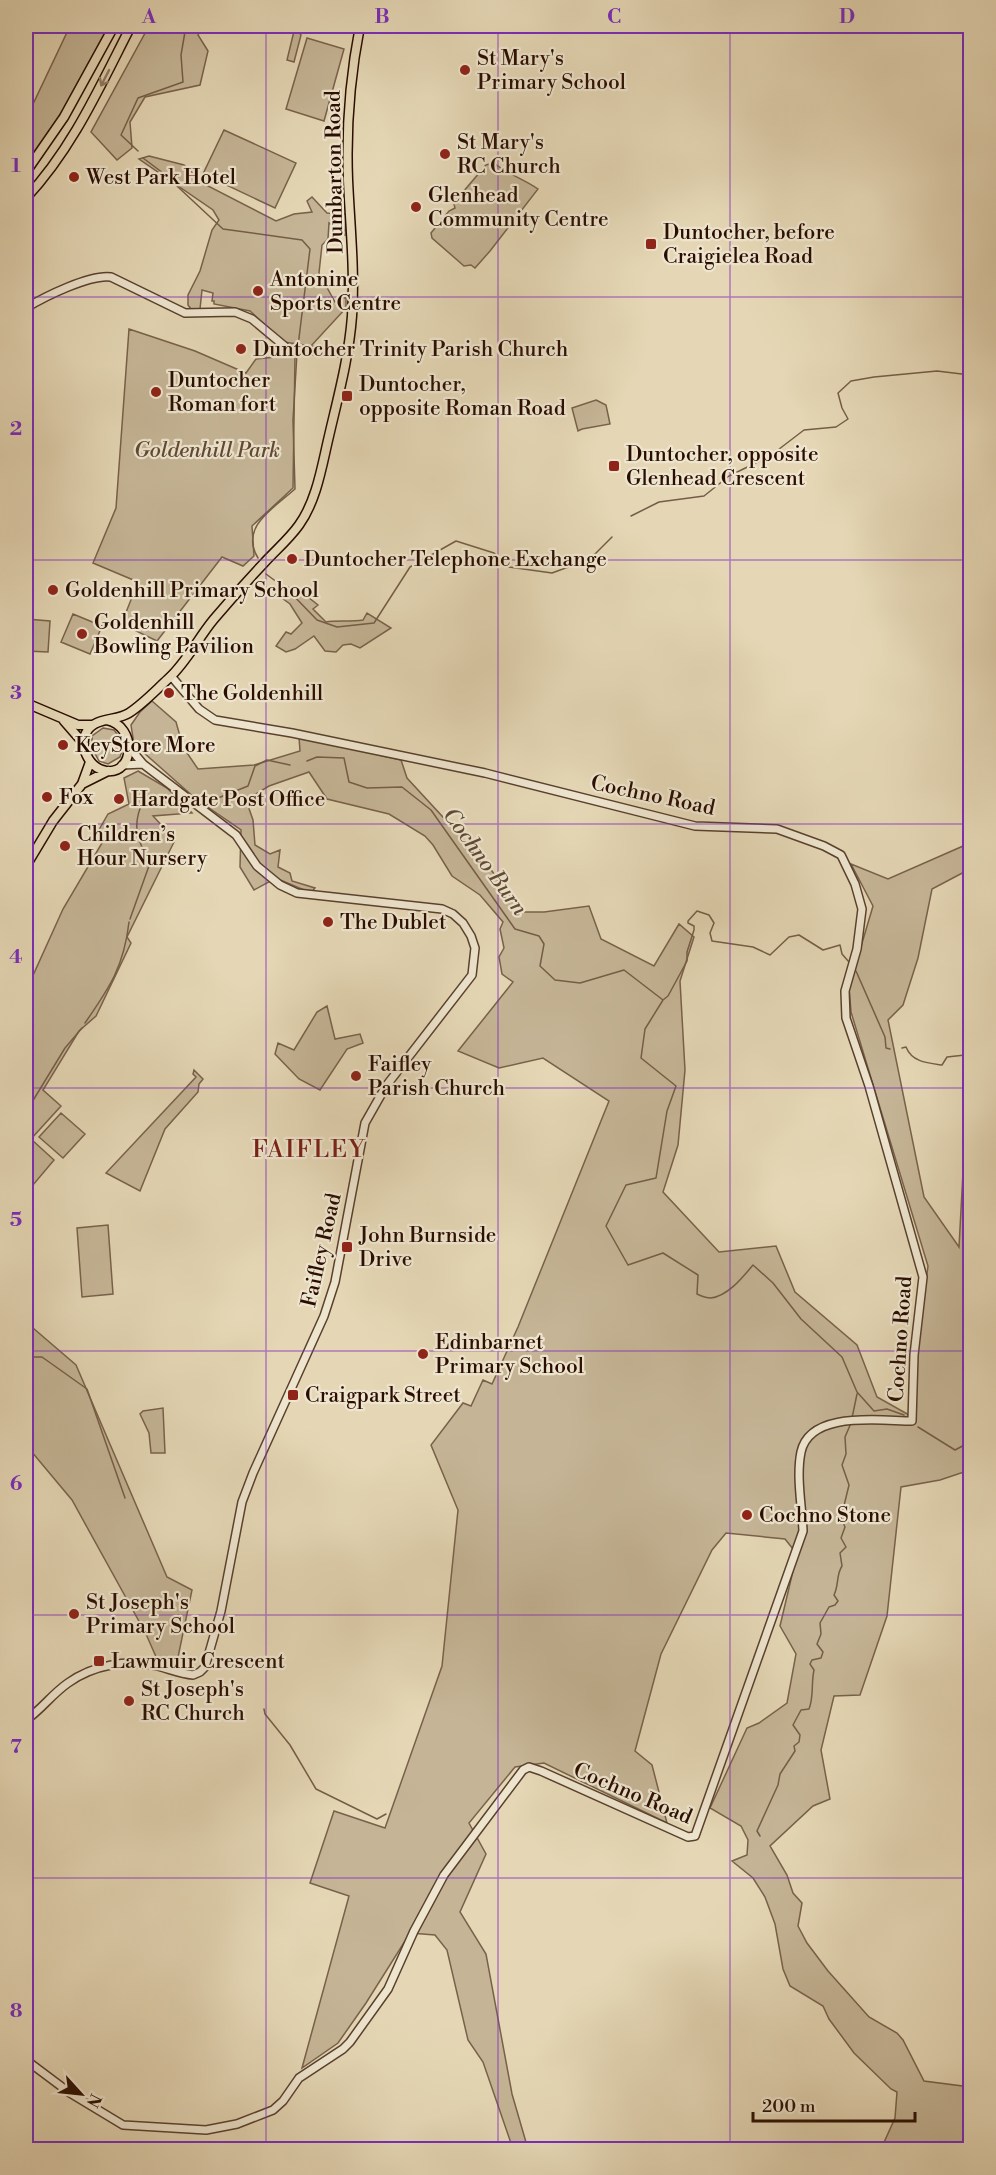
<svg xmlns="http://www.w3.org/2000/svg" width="996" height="2175" font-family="'Libre Bodoni',serif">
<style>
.green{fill:#c5b596;stroke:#78614b;stroke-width:1.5}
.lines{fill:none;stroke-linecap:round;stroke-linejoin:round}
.stream{stroke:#745d47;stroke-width:1.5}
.tertiary-casing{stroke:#59402d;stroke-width:10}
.primary-casing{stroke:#2a0d00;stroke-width:11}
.tertiary{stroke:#eee5cf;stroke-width:7}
.primary{stroke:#e5d7b5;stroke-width:8}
.oneway{stroke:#917c64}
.grid{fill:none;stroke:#7b2cbf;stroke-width:1.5;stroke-opacity:0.55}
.poi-dot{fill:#8f2418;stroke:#eee5cf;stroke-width:2}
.labels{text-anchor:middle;stroke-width:4.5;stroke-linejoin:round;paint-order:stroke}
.poi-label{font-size:21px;fill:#2a0d00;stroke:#eee5cf;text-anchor:start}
.street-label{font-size:21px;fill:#2a0d00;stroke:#eee5cf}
.park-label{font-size:21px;font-style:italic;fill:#604834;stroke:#eee5cf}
.water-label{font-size:22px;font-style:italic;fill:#614936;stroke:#eee5cf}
.quarter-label{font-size:24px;letter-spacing:1.5px;fill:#7a1f14;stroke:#eee5cf}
.neatline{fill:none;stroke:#7b2cbf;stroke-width:2}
.grid-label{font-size:20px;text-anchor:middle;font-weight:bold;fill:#7b2cbf}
</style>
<rect width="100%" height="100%" fill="#e5d7b5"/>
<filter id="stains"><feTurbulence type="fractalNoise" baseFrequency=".00333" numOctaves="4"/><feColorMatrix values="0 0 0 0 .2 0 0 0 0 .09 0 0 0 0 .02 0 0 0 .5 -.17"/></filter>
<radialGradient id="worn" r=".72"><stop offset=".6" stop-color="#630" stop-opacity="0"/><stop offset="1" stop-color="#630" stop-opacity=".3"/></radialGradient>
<path class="green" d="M70,26h44l-50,91 -38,55v-53z
M149,26h54l-5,9 10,16 -8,34 -55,12 -15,25 2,26 -15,12 -26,-28z
M295,27l6,8 -7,27 -7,-2z
M307,38l37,11 -20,72 -38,-12z
M224,130l72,33 -21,45 -72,-34z
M149,156l35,9 22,20 70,36 18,-7 18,-2 -5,-11 5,-4 15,16 19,1 -1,21 -16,-12 -1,16 -6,6 -3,28 16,29 6,-4h5v10l-35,38 -27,-4 -34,-31 -36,-7v-3h-2l1,-8 -11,-3 -2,19h-9l-3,-4v-10l12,-24 12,-41 7,-10 -6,-10 -74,-51z
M494,163c13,11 30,16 44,26l-48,62 -15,17 -4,-3 -7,1 -32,-28 -1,-5 18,-22 6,-3 -1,-4 3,-5 29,-34z
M129,329l66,22 51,22 10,-14 39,-4 -2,133 -41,38 2,30 -11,10 -21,-9 -65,84 -25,-12 -9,-9 15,-38 -45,-19 23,-55z
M596,400l10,5 4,19 -28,5 -4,2 -6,-23z
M288,587l8,6 3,-3 19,15 -5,4 13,13c9,-2 25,0 37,-2l4,-7 24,15 -31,20 -9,-4 -8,1 -7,7 -11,-1 -11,-15 -19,13 -9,3 -10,-6 10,-14 5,2 11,-11 -12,-19 -11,-8z
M73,614l29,12 -12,28 -29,-12z
M26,619l24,2 -2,31 -22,-1z
M152,701l24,21 7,25 15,22 56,-4 46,-14 -1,-14 102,23 6,18 82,89 33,45h22l45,-6 12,33 53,27 25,-42 15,13 -14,44 5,89 -7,75 -15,47 56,60 57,-6 19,46 62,53 20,52 32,18 19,-149 -77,-254 -2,-25 24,-81 -22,-42 37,15 82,-36v26l-38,20 -14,69 -15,47 -15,15 36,177 35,50 11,-205v428l-30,10 -39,7 -14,129 -27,79 -26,1 -13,54 9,49 -17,7 -43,40 17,29 6,18 9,10 -4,23 9,17 21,28 41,46 28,16 6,7 21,41 46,6v62h-89l14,-31 2,-26 -6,-3 -37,-36 -25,-34 -6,-13 -33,-20 -7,-17 -8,-45 -10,-27 -12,-19 -21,-17 15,-6 1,-15 -7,-14 -31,-18 37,-80 12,-5 28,-20 9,-49 -16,-28 17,-72 -12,-15 -59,-6 -14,17 -51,104 -26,97 17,14 15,58 -123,-60 -29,4 -46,56 17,31 -26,58 26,42 26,140 16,55h-15l-30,-87 -15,-22 -21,-90 -12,-15 -25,-2 -44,70 -28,40 -36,25 47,-172 -39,-13 24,-72 51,17 57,-162 16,-156 -27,-65 32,-42 8,3 12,-26 9,4 26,-57 91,-226 -66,-43 -44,10 -41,-17 55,-69 -11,-8 -3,-17 5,-9 -4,-19 3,-7 -23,-27 -28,-19 -19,-31 -8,-9 -36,-22 -62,-15 -18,-27 -40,14 -23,14 7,20 2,25 15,9 10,-4 -2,17 12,6 2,8 23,7 -4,5 -35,-15 -22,12 -14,-23 1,-37 -45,-31 -62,-55 -3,-19 9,-13z
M103,728l11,2c7,8 10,18 6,27l-12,7 -9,-3 -7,-13v-12z
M138,771l29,17 25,25 -39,3 22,24 -48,97 4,6 -35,73 -17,15 -36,59 18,16 -30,33 23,21 -21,25 -7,-7v-187l37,-82 39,-66 -6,-8 12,-21 21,-10 -5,-26z
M327,1006l8,33 25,-5 3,9 -16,6 -27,41 -21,-11 -24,-25 3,-11 16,7 23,-38z
M194,1070l9,9 -4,5 -1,8 -33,37 -25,62 -34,-18 90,-96 -3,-3z
M61,1113l24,21 -22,24 -24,-21z
M108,1225l5,69 -31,3 -5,-69z
M33,1328l43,37 91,212 25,13 -15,72 -20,-3 -11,-25 -74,-134 -46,-55v-109z
M163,1408l2,45h-14l-2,-20 -9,-19 3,-3z"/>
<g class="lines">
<path class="stream" d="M138,151l-17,-16 17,-37 45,-16 -2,-27 5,-29
M143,158l20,15 60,56 79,11 8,9 -12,97
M631,516l28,-14 45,-6 25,-20 41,-20 34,-26 32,-3 12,-8 -6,-11 -4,-15 13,-12 23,-4 63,-6 33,4
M258,558c-19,-31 16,-50 37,-69l-2,-69 4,-67
M266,574l23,17 28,29 20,7 37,-4 36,-56 46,-26 38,12 15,14 43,6 38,-14 22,-22
M307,761l10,-4 27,1 5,24 18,6 35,-1 29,23 84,119 24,7 5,8 -4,22 15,14 25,3 44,-13 39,30 -18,29 -4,29 35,28 -9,25 -11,67 -30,7 -20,41 22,39 35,-12 35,22 -1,19c4,2 10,4 14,4 17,-2 32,-21 42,-33l20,18 28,36 41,38 15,35 17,19 13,-2 17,6
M213,800l35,-14 7,-20 12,-6 23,5
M130,919l20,-56c-13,-23 -19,-38 -6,-64
M856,971l29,66 1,11 4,1
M663,1000l5,-4 19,-35v-9l7,-22v-4l-6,-3v-2l9,-10 12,4 5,8 -4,10 2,8 41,6 17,8 19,-18 10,-2 24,15 17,-5 2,9 7,8
M85,1023c25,-36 39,-57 44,-101
M902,1048l4,-1c6,15 21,16 36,18l5,-8 18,-2 5,-7
M26,1112l39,-64 17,-20
M26,1357h16l45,32 38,109
M852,1418l5,-24
M918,1427l37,23 15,-8
M264,1709l1,5 25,31 26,44 61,30 9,-5
M760,1836l-3,-5 21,-46 2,-11 15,-23 -1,-5 5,-4 1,-7 -7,-10 8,-15 8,-1c5,-12 2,-26 5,-39l-4,-6 2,-4 9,-2 2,-6 -6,-8 4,-10 -1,-11 9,-16 6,-2 3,-4 -4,-6c5,-10 2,-20 8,-29l-2,-13 6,-6 -5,-9 4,-11 -4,-9 8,-33 -7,-20 4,-11 -1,-17 6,-14"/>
<g class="tertiary-casing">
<path id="tertiary" d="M26,308c18,-11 64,-34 85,-31l74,36 50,-1 17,7 36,30 60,4
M122,765l21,-1
M26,1720c15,-10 26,-26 42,-37 25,-18 59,-24 89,-17 12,3 24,8 36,9l7,-3 5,-5 16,-56 21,-109 11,-29 71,-157 11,-34 30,-159 21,-37 86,-111 3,-27 -4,-12 -8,-13 -10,-9 -11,-5 -145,-16 -17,-8 -23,-19 -21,-31 -93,-71 -14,-17
M26,2060l44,33 53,32 83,5 31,-6 36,-14 10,-9 16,-23 44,-29 7,-7 38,-53 26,-58 30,-56 79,-105 6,-3 12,4 147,66 7,-1 108,-305c-1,-25 -7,-54 -2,-79 9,-42 80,-31 111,-31l2,-66 9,-78 -54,-191 -23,-68 -1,-27 12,-42 5,-40 -7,-25 -14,-29 -17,-9 -47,-17 -82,-3 -210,-53 -193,-40 -77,-13 -16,-11 -28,-33"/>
</g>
<g class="primary-casing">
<path id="primary" d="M26,172l38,-55 50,-91
M26,198c47,-50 74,-112 105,-172
M26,703l52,22h14
M107,720c30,6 28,55 -1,51 -17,-3 -28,-25 -19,-40 9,-14 30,-10 42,-18 14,-9 27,-23 39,-34 19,-17 30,-41 46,-60 16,-19 33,-38 50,-56 12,-13 25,-24 35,-38 18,-25 23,-60 30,-89 9,-39 20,-79 23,-120 3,-46 -2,-91 -4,-136 -2,-52 2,-103 12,-154
M64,721l20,23
M82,784l26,-13
M26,866l27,-45 29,-37 8,-22"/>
</g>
<use href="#tertiary" class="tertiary"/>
<use href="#primary" class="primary"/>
</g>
<defs><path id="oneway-shaft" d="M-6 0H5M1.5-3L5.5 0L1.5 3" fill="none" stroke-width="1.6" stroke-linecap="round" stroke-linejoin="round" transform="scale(1.5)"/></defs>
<use class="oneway" href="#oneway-shaft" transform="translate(105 78) rotate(117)"/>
<path class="grid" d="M266,26v2124M498,26v2124M730,26v2124M26,297h944M26,560h944M26,824h944M26,1088h944M26,1351h944M26,1615h944M26,1878h944"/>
<g class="poi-dot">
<circle cx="465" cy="70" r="6"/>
<circle cx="445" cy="154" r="6"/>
<circle cx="74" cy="177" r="6"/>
<circle cx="416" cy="207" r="6"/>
<rect x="645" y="238" width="12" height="12" rx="3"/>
<circle cx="258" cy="291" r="6"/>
<circle cx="241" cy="349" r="6"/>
<circle cx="156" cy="392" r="6"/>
<rect x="341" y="390" width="12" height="12" rx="3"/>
<rect x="608" y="460" width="12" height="12" rx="3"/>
<circle cx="292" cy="559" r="6"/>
<circle cx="53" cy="590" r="6"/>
<circle cx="82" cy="634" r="6"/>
<circle cx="169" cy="693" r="6"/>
<circle cx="63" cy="745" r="6"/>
<circle cx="47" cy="797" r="6"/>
<circle cx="119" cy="799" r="6"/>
<circle cx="65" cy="846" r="6"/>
<circle cx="328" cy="922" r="6"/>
<circle cx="356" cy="1076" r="6"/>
<rect x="341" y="1241" width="12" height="12" rx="3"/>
<circle cx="423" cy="1354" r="6"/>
<rect x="287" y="1389" width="12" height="12" rx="3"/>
<circle cx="747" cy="1515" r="6"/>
<circle cx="74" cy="1614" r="6"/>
<rect x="93" y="1655" width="12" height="12" rx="3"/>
<circle cx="129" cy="1701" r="6"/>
</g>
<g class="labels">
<g class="poi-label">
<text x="477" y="65">St Mary's<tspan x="477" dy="24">Primary School</tspan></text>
<text x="457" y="149">St Mary's<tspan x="457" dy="24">RC Church</tspan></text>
<text x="86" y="184">West Park Hotel</text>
<text x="428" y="202">Glenhead<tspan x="428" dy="24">Community Centre</tspan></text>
<text x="663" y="239">Duntocher, before<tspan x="663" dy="24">Craigielea Road</tspan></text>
<text x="270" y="286">Antonine<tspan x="270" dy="24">Sports Centre</tspan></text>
<text x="253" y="356">Duntocher Trinity Parish Church</text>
<text x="168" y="387">Duntocher<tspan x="168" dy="24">Roman fort</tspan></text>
<text x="359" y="391">Duntocher,<tspan x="359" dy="24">opposite Roman Road</tspan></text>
<text x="626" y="461">Duntocher, opposite<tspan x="626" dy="24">Glenhead Crescent</tspan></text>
<text x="304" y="566">Duntocher Telephone Exchange</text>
<text x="65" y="597">Goldenhill Primary School</text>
<text x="94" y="629">Goldenhill<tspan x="94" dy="24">Bowling Pavilion</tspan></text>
<text x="181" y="700">The Goldenhill</text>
<text x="75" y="752">KeyStore More</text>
<text x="59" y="804">Fox</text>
<text x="131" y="806">Hardgate Post Office</text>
<text x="77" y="841">Children’s<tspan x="77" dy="24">Hour Nursery</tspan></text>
<text x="340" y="929">The Dublet</text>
<text x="368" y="1071">Faifley<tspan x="368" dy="24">Parish Church</tspan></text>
<text x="359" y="1242">John Burnside<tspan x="359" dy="24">Drive</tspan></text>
<text x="435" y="1349">Edinbarnet<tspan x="435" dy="24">Primary School</tspan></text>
<text x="305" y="1402">Craigpark Street</text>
<text x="759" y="1522">Cochno Stone</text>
<text x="86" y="1609">St Joseph's<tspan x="86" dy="24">Primary School</tspan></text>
<text x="111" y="1668">Lawmuir Crescent</text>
<text x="141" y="1696">St Joseph's<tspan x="141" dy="24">RC Church</tspan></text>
</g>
<g class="street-label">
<text transform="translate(334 172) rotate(-91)" y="7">Dumbarton Road</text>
<text transform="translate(653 795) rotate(12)" y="7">Cochno Road</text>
<text transform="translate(321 1250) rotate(-77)" y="7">Faifley Road</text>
<text transform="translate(900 1339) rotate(-86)" y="7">Cochno Road</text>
<text transform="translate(633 1793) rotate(23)" y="7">Cochno Road</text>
</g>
<g class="park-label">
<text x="207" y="457">Goldenhill Park</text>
</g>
<g class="water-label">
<text transform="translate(486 861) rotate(54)" y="8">Cochno Burn</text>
</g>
<g class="quarter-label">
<text x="309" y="1157">FAIFLEY</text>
</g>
</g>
<rect width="996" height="2175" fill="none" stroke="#e5d7b5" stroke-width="66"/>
<g transform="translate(81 2094) rotate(117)" stroke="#eee5cf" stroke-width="4.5" paint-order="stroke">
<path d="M0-4.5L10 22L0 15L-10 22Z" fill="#2a0d00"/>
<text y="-9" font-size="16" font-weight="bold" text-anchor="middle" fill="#2a0d00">N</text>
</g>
<path d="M753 2112v9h162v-9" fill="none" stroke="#2a0d00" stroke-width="3"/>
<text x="762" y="2112" font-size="18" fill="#2a0d00" stroke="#eee5cf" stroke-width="4.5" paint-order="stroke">200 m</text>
<rect x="33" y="33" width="930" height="2109" class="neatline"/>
<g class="grid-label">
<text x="149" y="23">A</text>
<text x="382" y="23">B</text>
<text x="614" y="23">C</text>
<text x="847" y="23">D</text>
<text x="16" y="172">1</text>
<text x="16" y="435">2</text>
<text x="16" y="699">3</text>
<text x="16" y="963">4</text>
<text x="16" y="1226">5</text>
<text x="16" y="1490">6</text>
<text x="16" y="1753">7</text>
<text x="16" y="2017">8</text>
</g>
<rect width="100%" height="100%" filter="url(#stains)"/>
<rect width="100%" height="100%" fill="url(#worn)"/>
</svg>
